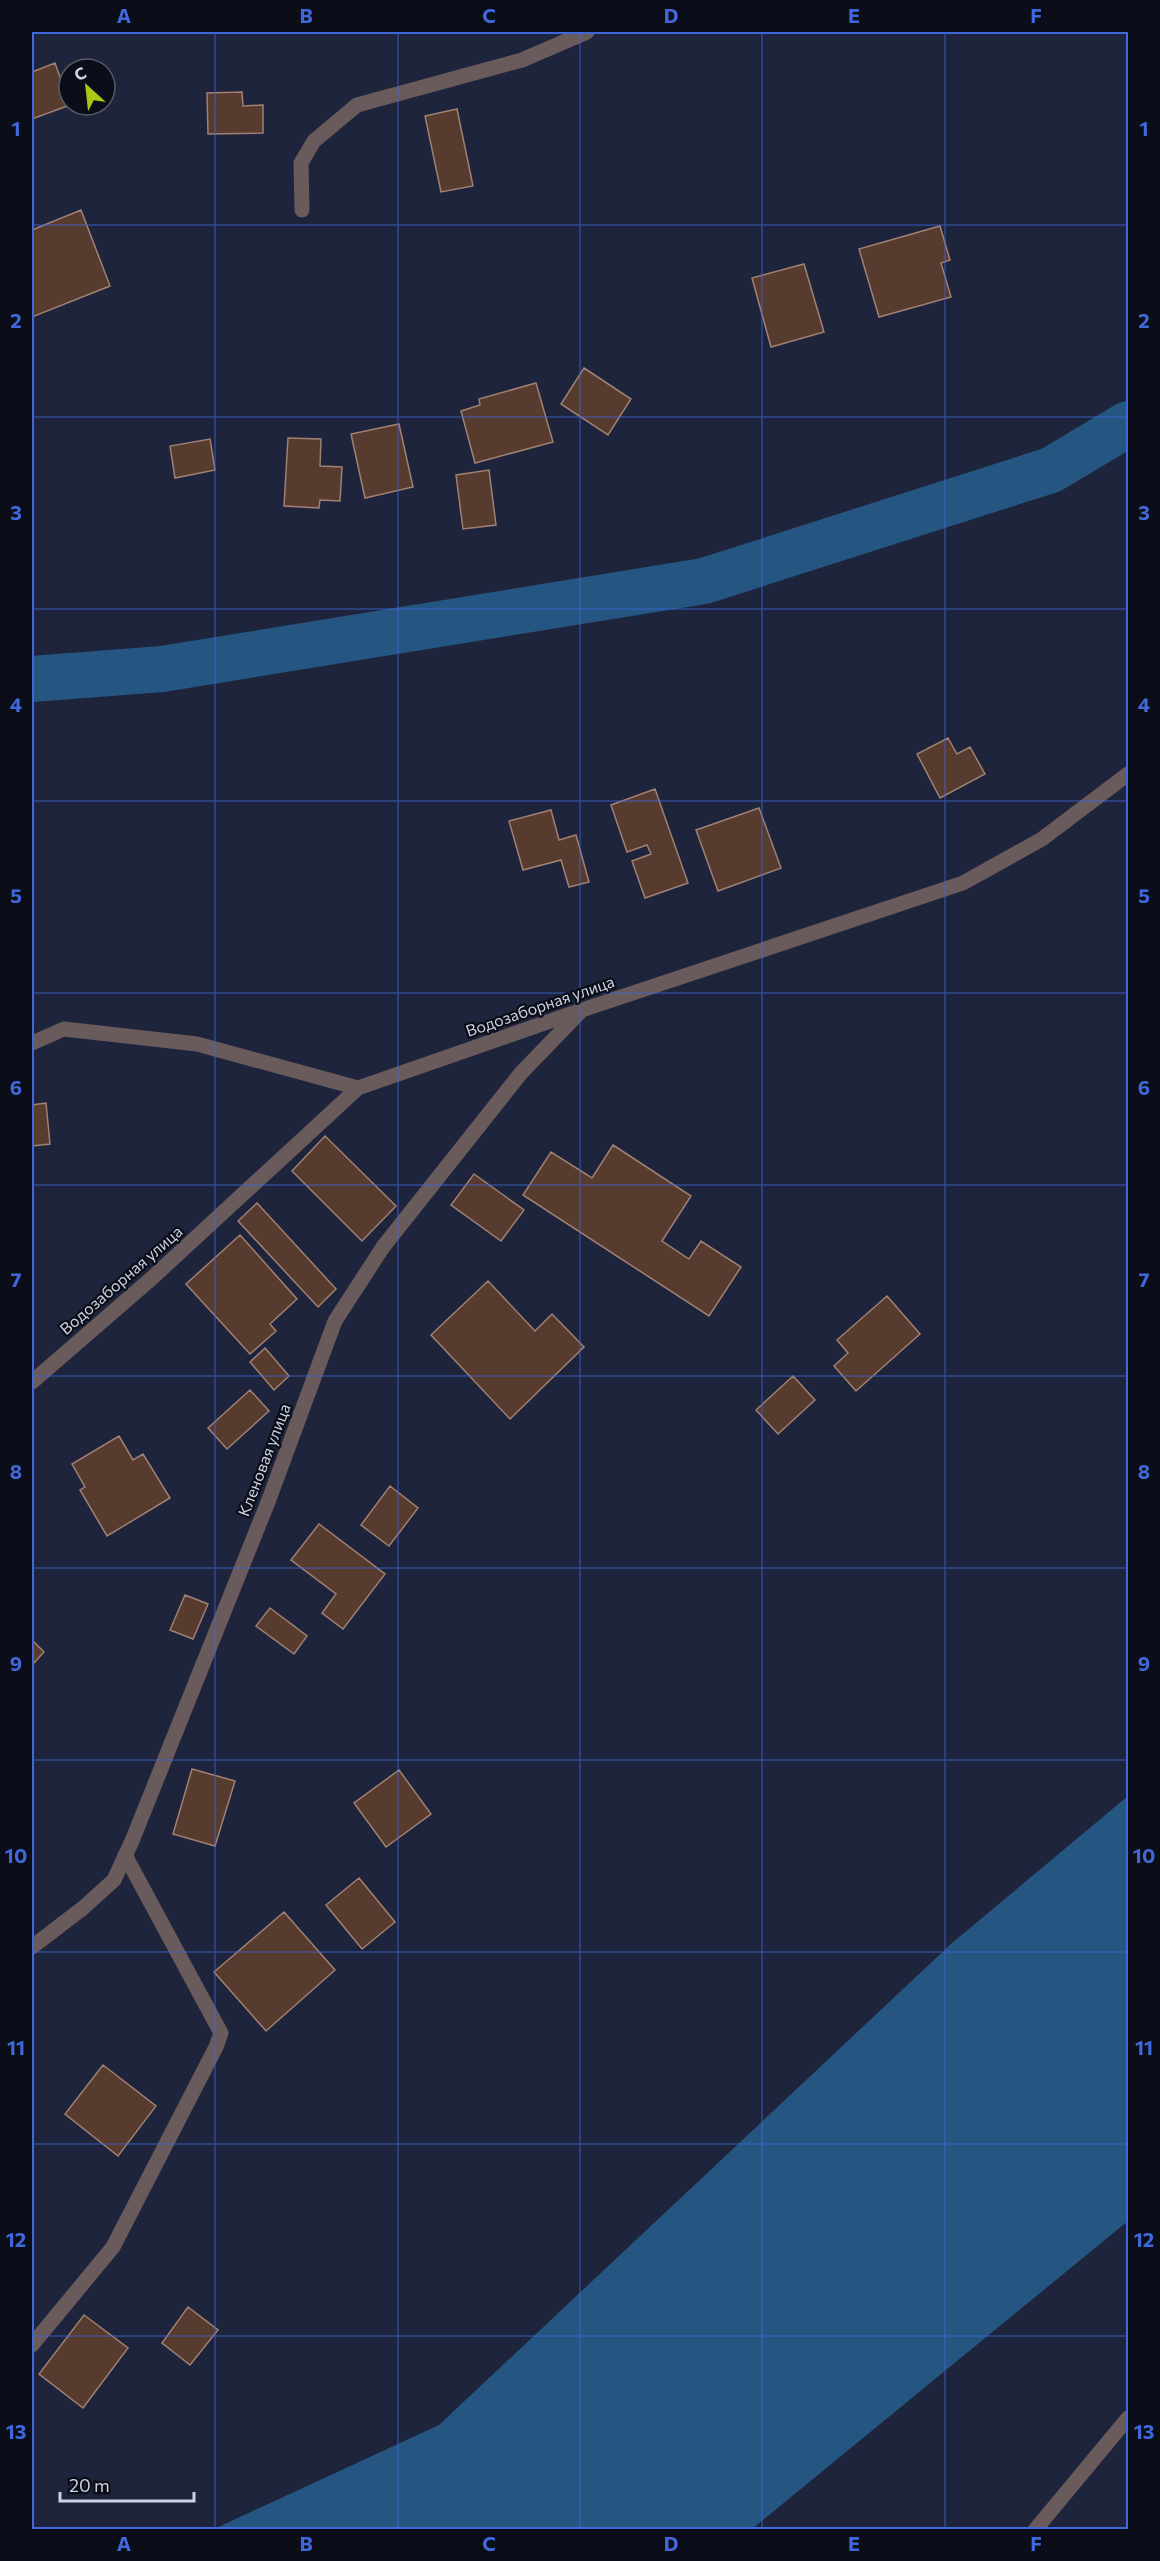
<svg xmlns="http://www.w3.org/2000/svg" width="1160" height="2561" font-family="Commissioner,sans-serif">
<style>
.water{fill:#255681}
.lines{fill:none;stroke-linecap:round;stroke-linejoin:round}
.canal{stroke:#255681;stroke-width:46}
.building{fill:#563b2e;stroke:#a08173;stroke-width:1.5}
.service{stroke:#695a5c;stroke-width:15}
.minor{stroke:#695a5c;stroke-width:15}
.grid{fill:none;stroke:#4068da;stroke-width:1.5;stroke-opacity:0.55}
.labels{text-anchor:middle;stroke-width:4.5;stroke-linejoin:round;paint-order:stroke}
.street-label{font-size:16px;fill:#ccd2e1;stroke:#0b0e18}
.neatline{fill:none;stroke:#4068da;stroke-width:2}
.grid-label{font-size:20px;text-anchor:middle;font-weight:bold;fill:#4068da}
</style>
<rect width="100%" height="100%" fill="#1e243b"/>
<path class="water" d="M1128,1796v425l-376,308h-538l225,-104 513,-482z"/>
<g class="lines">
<path class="canal" d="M32,679l130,-10 542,-88 347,-111 77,-46"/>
</g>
<path class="building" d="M55,63l15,42 -38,14v-47z
M242,92l1,14 20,-1v28l-55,1 -1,-41z
M457,109l16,77 -32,6 -16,-76z
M81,210l29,76 -78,31v-87z
M940,226l10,34 -9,3 10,34 -72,20 -20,-68z
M804,264l20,68 -53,15 -19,-69z
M584,368l47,31 -23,36 -47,-31z
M536,383l17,59 -78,21 -14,-52 19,-6 -1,-6z
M399,424l14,63 -48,11 -14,-64z
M288,438l33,1 -1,27 22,1 -2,34 -20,-1 -1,8 -35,-2z
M210,439l5,31 -40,8 -5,-32z
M489,470l7,55 -33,4 -7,-54z
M948,738l9,16 13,-7 15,27 -45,24 -23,-44z
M655,789l33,94 -43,15 -13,-37 19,-7 -4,-9 -20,7 -16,-47z
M759,808l22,60 -63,23 -22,-61z
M551,810l8,30 17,-5 13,47 -20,5 -8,-27 -38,10 -14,-49z
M46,1103l4,41 -18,2v-41z
M325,1136l71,70 -34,35 -70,-70z
M613,1145l78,51 -29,45 27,18 12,-18 40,26 -32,49 -186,-121 28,-43 41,26z
M474,1174l50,36 -23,31 -50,-36z
M257,1203l79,86 -18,18 -80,-86z
M240,1235l57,64 -27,25 6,7 -26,23 -64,-70z
M488,1281l47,50 17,-17 32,33 -74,72 -79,-84z
M887,1296l33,38 -64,57 -22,-25 14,-13 -11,-13z
M265,1348l24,28 -15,14 -24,-28z
M793,1376l22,24 -37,34 -22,-24z
M250,1390l19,21 -42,38 -19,-21z
M119,1436l14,24 10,-6 27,44 -63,38 -27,-46 5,-3 -13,-23z
M390,1486l28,22 -29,38 -28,-21z
M319,1524l66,50 -42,55 -21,-16 14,-19 -45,-34z
M185,1595l23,9 -15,35 -23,-9z
M270,1608l37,28 -13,18 -38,-28z
M32,1640l12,12 -12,13z
M192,1769l43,12 -20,65 -42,-12z
M399,1770l32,44 -45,33 -32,-44z
M359,1878l36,44 -33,27 -36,-44z
M284,1912l51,58 -69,61 -52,-59z
M103,2065l53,41 -38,50 -53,-42z
M188,2307l30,23 -28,35 -28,-22z
M84,2315l44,33 -45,60 -44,-34z"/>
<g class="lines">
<path class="service" d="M302,210l-1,-47 13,-22 43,-36 165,-45 65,-28
M32,2345l81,-98 103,-200 5,-14 -96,-178"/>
<path class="minor" d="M32,1043l32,-14 133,15 161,44
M32,1382l120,-104 206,-190 224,-78 381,-127 79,-44 86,-65
M32,1947l51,-39 31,-28 18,-39 136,-339 67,-181 48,-74 138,-174 59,-61
M1035,2530l93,-112"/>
</g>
<path class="grid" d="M215,32v2498M398,32v2498M580,32v2498M762,32v2498M945,32v2498M32,225h1096M32,417h1096M32,609h1096M32,801h1096M32,993h1096M32,1185h1096M32,1376h1096M32,1568h1096M32,1760h1096M32,1952h1096M32,2144h1096M32,2336h1096"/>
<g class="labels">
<g class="street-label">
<text transform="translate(540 1006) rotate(-19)" y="6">Водозаборная улица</text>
<text transform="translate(121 1280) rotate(-41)" y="6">Водозаборная улица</text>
<text transform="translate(264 1460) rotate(-69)" y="6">Кленовая улица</text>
</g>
</g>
<rect width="1160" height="2561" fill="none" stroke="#0b0e18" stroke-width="66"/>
<g transform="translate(87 87) rotate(333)"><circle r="28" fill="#0b0e18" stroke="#585c68" stroke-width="1.5"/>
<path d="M0-4.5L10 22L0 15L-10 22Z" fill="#abc614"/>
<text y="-9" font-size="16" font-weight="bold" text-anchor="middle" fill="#ccd2e1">С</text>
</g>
<path d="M60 2492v9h134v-9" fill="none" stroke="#ccd2e1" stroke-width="3"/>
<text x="69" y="2492" font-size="18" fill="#ccd2e1" stroke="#0b0e18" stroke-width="4.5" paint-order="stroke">20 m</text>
<rect x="33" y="33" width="1094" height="2495" class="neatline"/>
<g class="grid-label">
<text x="124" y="23">A</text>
<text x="306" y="23">B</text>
<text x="489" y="23">C</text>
<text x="671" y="23">D</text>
<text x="854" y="23">E</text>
<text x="1036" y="23">F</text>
<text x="16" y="136">1</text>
<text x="1144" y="136">1</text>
<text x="16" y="328">2</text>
<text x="1144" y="328">2</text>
<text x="16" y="520">3</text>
<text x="1144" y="520">3</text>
<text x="16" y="712">4</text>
<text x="1144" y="712">4</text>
<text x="16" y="903">5</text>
<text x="1144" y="903">5</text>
<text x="16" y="1095">6</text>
<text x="1144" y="1095">6</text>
<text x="16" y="1287">7</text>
<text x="1144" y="1287">7</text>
<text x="16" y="1479">8</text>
<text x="1144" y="1479">8</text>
<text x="16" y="1671">9</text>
<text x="1144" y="1671">9</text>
<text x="16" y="1863">10</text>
<text x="1144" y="1863">10</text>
<text x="16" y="2055">11</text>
<text x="1144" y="2055">11</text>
<text x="16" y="2247">12</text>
<text x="1144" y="2247">12</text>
<text x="16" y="2439">13</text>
<text x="1144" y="2439">13</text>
<text x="124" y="2551">A</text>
<text x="306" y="2551">B</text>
<text x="489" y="2551">C</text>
<text x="671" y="2551">D</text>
<text x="854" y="2551">E</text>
<text x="1036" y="2551">F</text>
</g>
</svg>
